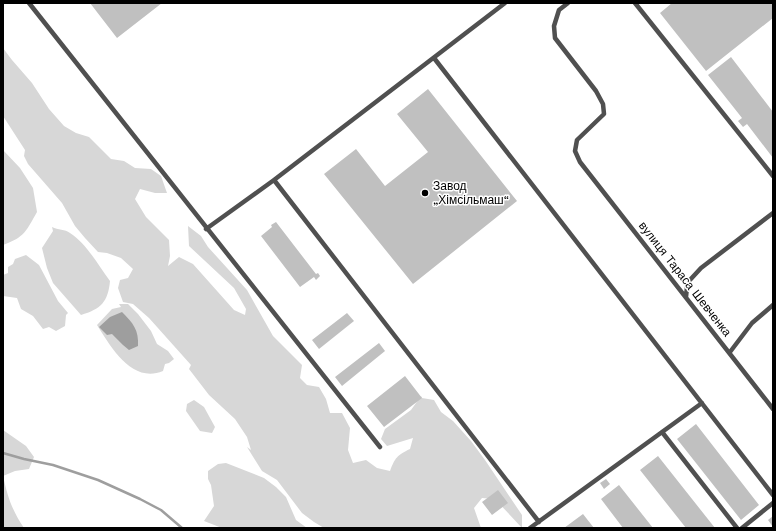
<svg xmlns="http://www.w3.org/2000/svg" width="776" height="531" font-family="'Work Sans',sans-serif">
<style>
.green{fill:#d7d7d7}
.water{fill:#9e9e9e}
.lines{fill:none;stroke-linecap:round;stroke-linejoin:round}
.stream{stroke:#9e9e9e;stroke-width:2.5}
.building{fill:#c0c0c0}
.service{stroke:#505050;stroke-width:4.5}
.poi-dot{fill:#000;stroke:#fff;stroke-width:1.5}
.labels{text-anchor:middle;stroke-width:3;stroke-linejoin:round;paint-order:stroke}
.poi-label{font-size:12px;fill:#000;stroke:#fff;text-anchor:start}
.street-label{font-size:12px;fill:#000;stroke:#fff}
</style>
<rect width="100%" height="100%" fill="#fff"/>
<path class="green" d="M3,48l9,12 20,23 17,26 15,17 12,7 13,4 22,22 13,2 11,7 16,1 10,7 6,17h-12l-15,-4 -5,10 11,18 23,23 1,16 -2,10 11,-9 14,7 41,46 11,5 1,-6 -12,-21 -45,-42 -1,-20 13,10 7,11 39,43 26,46 29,29 -2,13 7,7 12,2 7,12 4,14h12l8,15 -2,22 5,13 13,-3 11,8 13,3c5,-13 7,-16 20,-22l3,-11 -26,8 -6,-7 4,-10 26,-19 10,-14 1,2 12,2 7,12 12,9 18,20 14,19 37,55v13l-27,-29 -13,-1 -8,10 7,20h-157l-10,-6 -12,-9 -25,-33 -15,-9 -15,-24 4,3 -4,-13 -12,-18 -26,-24 -20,-26 2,-4 -42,-47 -16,-14 -10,-2 -5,-14 2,-8 8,-2 5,-9 -12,-11 -14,-5 -9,-1 -13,-14 -10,-12 -13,-23 -34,-39 -4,-8 1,-6 -22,-34z
M3,150l17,18 13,20 4,24c-11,19 -12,25 -34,33z
M52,227c6,3 13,2 18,6 17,11 28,32 40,48 -2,21 -9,28 -29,34l-28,-32 -6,-15 -5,-20 11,-17z
M26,255l13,10 19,36 10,12 -2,2 -1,11 -9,5 -7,-4 -6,2 -10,-13 -12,-7 -4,-11 -14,-2v-21l5,-2v-6l5,-3 2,-5z
M119,304h9l10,10 13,17 6,13 11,7 6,8 -5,4 -4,1 -2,7c-31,13 -52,-24 -66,-46l15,-16 9,-2z
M194,400l10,7 11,20 -3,6 -12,-2 -14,-20 1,-7z
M3,430l23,16 8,11 -5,12 -14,2 -12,5c5,22 9,34 21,52h-21z
M226,463l38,15 12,9 10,10 10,23 11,8h-85l-18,-7 10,-15 -3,-21 -3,-6v-8l10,-7z"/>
<path class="water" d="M122,312c11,11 17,18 16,34l-9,4 -6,-5 -11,-11 -5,1 -8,-8 11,-10z"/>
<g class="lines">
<path class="stream" d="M3,453l21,6 29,6 45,15 42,19 21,11 21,18"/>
</g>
<path class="building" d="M90,3h72l-45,35z
M672,3h101v15l-67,53 -46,-58z
M731,57l42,55v46l-26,-34 -4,3 -5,-6 4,-3 -34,-43z
M428,89l89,112 -104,83 -89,-110 32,-25 29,37 43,-34 -31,-38z
M276,222l40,52 2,-1 2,3 -4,4 -2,-3 -14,10 -39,-51 11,-9 -1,-2z
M347,313l7,8 -35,28 -7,-9z
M379,343l6,8 -43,35 -7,-9z
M405,376l17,22 -38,29 -17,-21z
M696,424l63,81 -18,15 -64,-81z
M658,456l57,72h-29l-46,-58z
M606,479l4,5 -6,5 -4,-6z
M619,485l34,43h-30l-22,-29z
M498,490l10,13 -16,12 -10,-13z
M583,514l11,14h-30z
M773,516v11l-5,-7z"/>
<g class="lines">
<path class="service" d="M29,3l351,444
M568,3l-9,7 -5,16 1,12 41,53 7,13 1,10 -27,26 -2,11 5,11 193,247
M635,3l138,173
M434,58l339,437
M274,180l265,342
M206,229l68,-49 231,-177
M686,297l1,-10 2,-6 12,-13 72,-55
M730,352l22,-29 21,-18
M662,432l75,96
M530,528l172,-125
M742,528l31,-25"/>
</g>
<circle class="poi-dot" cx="425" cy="193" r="4"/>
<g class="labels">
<g class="poi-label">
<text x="433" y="190">Завод<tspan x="433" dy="14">„Хімсільмаш“</tspan></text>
</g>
<g class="street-label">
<text transform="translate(685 279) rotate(52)" y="4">вулиця Тараса Шевченка</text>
</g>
</g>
<rect width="776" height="531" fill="none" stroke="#000000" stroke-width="8"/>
</svg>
